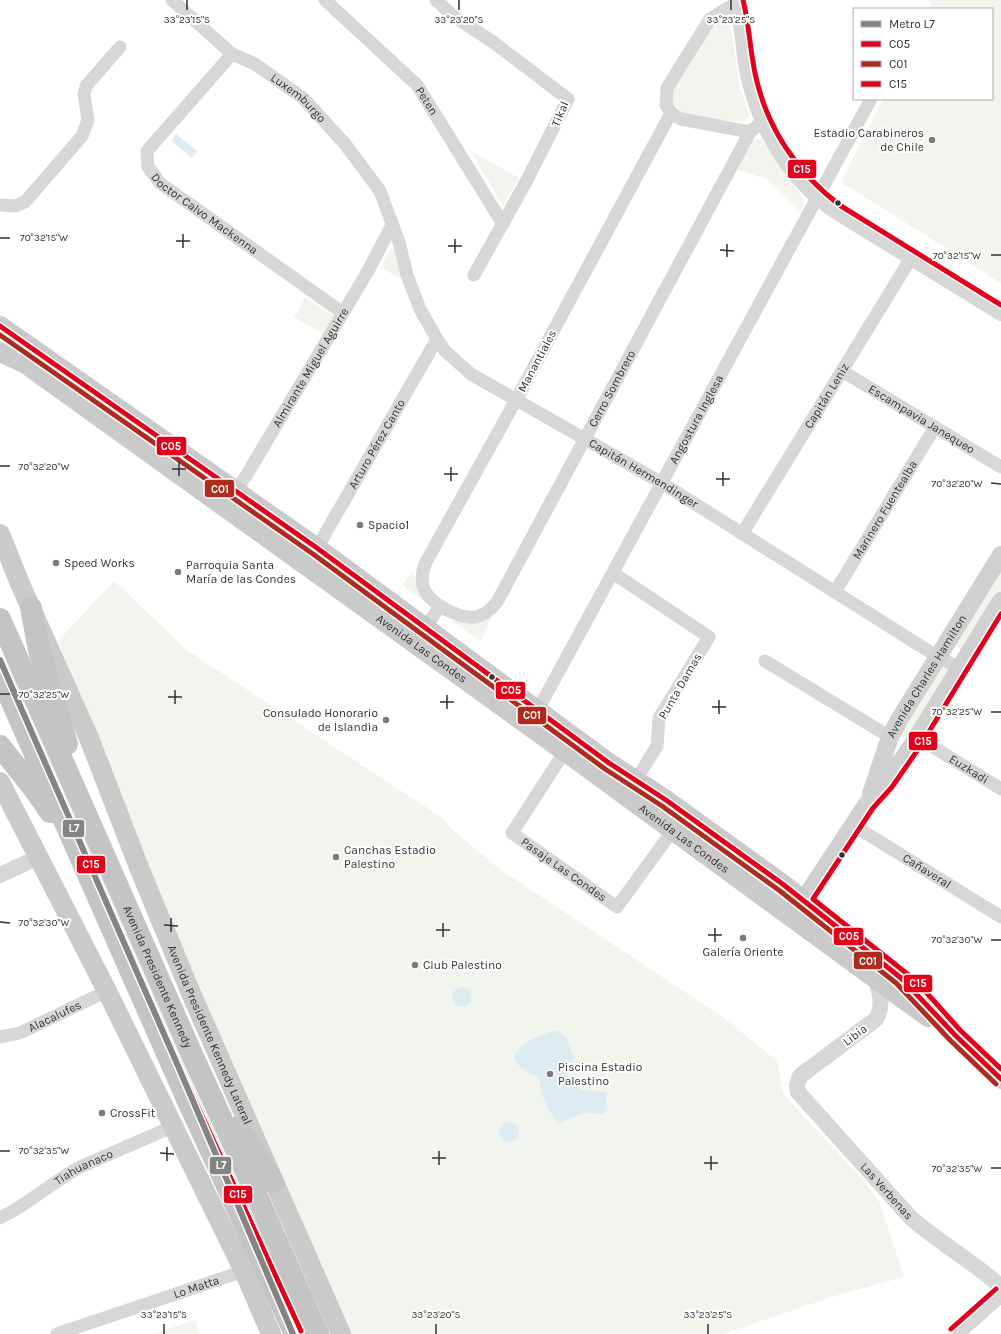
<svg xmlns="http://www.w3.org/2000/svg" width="1001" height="1334" font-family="Karla,sans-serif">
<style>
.green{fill:#f1f5ed}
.water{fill:#ddebf3}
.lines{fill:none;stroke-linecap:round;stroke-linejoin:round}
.minor{stroke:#d7d7d7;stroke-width:13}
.tertiary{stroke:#d7d7d7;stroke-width:16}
.secondary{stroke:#d0d0d0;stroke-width:18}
.primary{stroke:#cacaca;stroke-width:20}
.motorway{stroke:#c4c4c4;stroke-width:22}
.bus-1-casing{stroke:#fff;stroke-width:8}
.bus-2-casing{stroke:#fff;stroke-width:8}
.bus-3-casing{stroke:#fff;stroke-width:8}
.bus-1{stroke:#e2001a;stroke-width:5}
.bus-2{stroke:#af2b1e;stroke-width:5}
.bus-3{stroke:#e2001a;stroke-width:5}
.metro-1-casing{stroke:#fff;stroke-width:9}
.metro-1{stroke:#868383;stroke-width:6}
.ticks{fill:none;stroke:#333;stroke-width:1.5}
.poi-dot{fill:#7a7a7a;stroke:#fff;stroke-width:1.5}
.bus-dot{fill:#333;stroke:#fff;stroke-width:1.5}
.labels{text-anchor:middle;stroke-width:4;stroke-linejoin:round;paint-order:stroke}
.street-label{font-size:12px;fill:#333;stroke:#fff}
.poi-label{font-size:12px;fill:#333;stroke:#fff;text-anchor:start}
.ticks-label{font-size:10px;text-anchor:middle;fill:#333;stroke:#fff;stroke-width:4;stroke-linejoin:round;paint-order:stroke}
.line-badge{stroke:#fff;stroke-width:1.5}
.badge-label{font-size:11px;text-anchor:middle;font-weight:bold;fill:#fff}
</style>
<rect width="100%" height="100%" fill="#fff"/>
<path class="green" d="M928,0h73v283l-160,-101 42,-83h109v-90h-63l3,-6z
M719,15l10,1 11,72 10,28 -7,6 -60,-6 -12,-11 -1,-14z
M762,139l43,62 -4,11 -32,-32 -33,-11 16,-29z
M471,151l48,27 -16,28z
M391,249h6l5,30 -21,-11z
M305,298l29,18 -11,18 -29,-17z
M413,571l4,17 10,14 -1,1 -24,-18z
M1001,572v23l-36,58 -10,-8z
M114,581l74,70 253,166 12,13 45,38 226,150 53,43 6,33 82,88 15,21 24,74 -63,17 -118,40h-382l-148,-349 -135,-344z
M493,613l-12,28 -29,-20 1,-2z
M944,664l9,6 -42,70 -13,-4z
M195,1320l5,14h-47z"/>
<path class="water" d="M176,134l21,17 -5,7 -21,-17z
M452 997a10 10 0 1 1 20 0a10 10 0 1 1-20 0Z
M557,1030l9,7 8,22 -2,7 -6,2c6,26 18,22 41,24l-2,22 -22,-1 -23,10c-14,-12 -18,-29 -21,-46 -12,-5 -20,-7 -25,-20 8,-17 26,-21 43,-27z
M499 1132a10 10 0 1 1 20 0a10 10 0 1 1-20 0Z"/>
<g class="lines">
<g class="minor">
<path id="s1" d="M172,0l60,54 23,10 48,34 42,46 35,47 19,51 8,33 13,34 17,30 8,12 26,23 191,109 276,174 22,11"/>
<path id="s2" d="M325,0l92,85 86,139"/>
<path d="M436,0l16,15 41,27 75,57 -41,81 -53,95"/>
<path d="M736,3l-26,16 -43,69 -1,17 5,8 10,6 69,13"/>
<path id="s3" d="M232,54l-85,97 1,16 12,16 183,130"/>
<path id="s4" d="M671,113l-155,287 -90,162c-10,24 0,37 21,48 21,10 34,12 50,-8l253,-470 13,-11"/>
<path d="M0,205l15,1 10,-4 57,-66 6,-16 -4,-25 2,-9 34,-39"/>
<path id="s5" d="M842,371l159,96"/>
<path id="s6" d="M231,497l15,-21 122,-205 24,-46"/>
<path id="s7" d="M742,534l169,-276"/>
<path id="s8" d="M317,548l120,-209"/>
<path d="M613,573l96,64 -50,81 -2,28 -21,34"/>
<path id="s9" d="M835,592l100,-165"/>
<path d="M426,627l14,-21"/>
<path d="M765,661l125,76"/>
<path id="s10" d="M534,717l337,-618"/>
<path id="s11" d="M917,737l84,52"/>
<path id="s12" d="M565,751l-53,82 105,74 56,-77"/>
<path id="s13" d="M853,825l148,92"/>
<path id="s14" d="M0,1037l20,-4 87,-42"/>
<path id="s15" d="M0,1218c29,-14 52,-36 80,-51l94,-41"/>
<path id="s16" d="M57,1334l187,-63"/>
</g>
<g class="tertiary">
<path d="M736,0c7,24 7,50 12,75 12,54 43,106 89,137l164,101"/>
<path d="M0,875l39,-18"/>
<path id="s17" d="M875,979c5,13 9,27 1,40l-76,57 -3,9 1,7 112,125c29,26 63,44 91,70"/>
<path d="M956,1334l45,-40"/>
</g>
<g class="secondary">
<path id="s18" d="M871,794l19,-57 9,-17 102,-165"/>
<path d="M795,913l72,-109 19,-21 27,-39 88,-143"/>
</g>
<g class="primary">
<path d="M0,326l317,222 292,215 57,37 118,85 117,93 55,58 45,43"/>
<path id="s19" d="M0,352l26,12 15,11 533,383 354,259"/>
<path id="s20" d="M0,534l21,52 68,152 51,132 50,121 151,343"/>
<path d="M0,782l107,209 137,280 27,63"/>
</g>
<g class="motorway">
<path d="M31,608l8,42 28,94"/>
<path id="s21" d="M0,619l194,440 49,106 75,169"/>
<path d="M0,675l187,424 108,235"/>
<path d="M0,746l34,43 16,23"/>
<path d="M238,1127l35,55"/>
</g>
<g class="bus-1-casing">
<path id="bus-1" d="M0,326l317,222 292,215 57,37 118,85 117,93 55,58 45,43"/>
</g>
<g class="bus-2-casing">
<path id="bus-2" d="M0,335l313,219 292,215 57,37 118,85 116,92 55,58 45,43"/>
</g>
<g class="bus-3-casing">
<path id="bus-3" d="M743,0c6,24 7,49 12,73 11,54 42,100 86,133l160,99
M1001,614l-82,134 -27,39 -19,21 -60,91 102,81 46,51 40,38
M6,672l187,424 108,235
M951,1329l45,-40"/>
</g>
<use href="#bus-1" class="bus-1"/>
<use href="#bus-2" class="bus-2"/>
<use href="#bus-3" class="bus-3"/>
<g class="metro-1-casing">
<path id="metro-1" d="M0,660l175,399 118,275"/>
</g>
<use href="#metro-1" class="metro-1"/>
</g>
<path class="ticks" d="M187,10v-10M459,10v-10M731,10v-10M0,238h10M176,241h14M448,246h14M183,248v-14M720,250l14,1M455,253v-14M991,255h10M727,257v-13M0,466h10M172,469h14M444,474h14M179,476v-14M716,479h14M451,481v-14M991,483l10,1M723,486v-14M0,694h10M168,697h14M440,702h14M175,704v-14M712,707h14M447,709v-14M991,712h10M719,714v-14M0,922l10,1M164,925l14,1M436,930h14M171,932v-14M708,935h14M443,937v-14M991,940h10M715,942v-14M0,1151h10M160,1153l14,1M432,1158h14M167,1161v-14M704,1163h14M439,1165v-14M991,1168h10M711,1170v-14M164,1334v-10M436,1334v-10M708,1334v-10"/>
<g class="poi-dot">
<circle cx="932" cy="140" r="4"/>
<circle cx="360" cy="525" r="4"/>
<circle cx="56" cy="563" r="4"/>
<circle cx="178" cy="572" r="4"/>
<circle cx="386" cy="720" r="4"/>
<circle cx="336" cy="857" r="4"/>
<circle cx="743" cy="938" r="4"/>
<circle cx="415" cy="965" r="4"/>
<circle cx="550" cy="1074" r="4"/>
<circle cx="102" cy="1113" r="4"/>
</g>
<g class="bus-dot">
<circle cx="838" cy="203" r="3.5"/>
<circle cx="492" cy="677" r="3.5"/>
<circle cx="842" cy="855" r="3.5"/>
</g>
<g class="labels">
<g class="street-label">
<text dy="4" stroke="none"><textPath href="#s1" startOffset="161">Luxemburgo</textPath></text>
<text dy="4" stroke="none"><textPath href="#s2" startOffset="144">Peten</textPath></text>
<text transform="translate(560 114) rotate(-67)" y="4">Tikal</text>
<text dy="4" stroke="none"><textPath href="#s3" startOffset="219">Doctor Calvo Mackenna</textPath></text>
<text transform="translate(537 361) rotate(-62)" y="4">Manantiales</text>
<text dy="4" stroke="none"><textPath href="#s6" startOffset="152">Almirante Miguel Aguirre</textPath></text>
<text dy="4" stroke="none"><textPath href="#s4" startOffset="870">Cerro Sombrero</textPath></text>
<text dy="4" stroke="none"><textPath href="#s7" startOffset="162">Capitán Leniz</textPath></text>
<text dy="4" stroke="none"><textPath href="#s10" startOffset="339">Angostura Inglesa</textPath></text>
<text dy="4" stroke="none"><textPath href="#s5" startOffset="93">Escampavia Janequeo</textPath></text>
<text dy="4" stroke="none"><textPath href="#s8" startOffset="120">Arturo Pérez Canto</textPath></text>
<text dy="4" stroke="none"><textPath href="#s1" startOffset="693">Capitán Hermendinger</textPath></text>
<text dy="4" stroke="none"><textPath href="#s9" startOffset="96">Marinero Fuentealba</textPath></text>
<text dy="4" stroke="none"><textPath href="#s19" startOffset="516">Avenida Las Condes</textPath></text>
<text dy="4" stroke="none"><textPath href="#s18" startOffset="131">Avenida Charles Hamilton</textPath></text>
<text transform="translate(680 686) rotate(-60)" y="4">Punta Damas</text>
<text dy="4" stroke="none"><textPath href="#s11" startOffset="61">Euzkadi</textPath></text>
<text dy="4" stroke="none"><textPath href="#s19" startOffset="840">Avenida Las Condes</textPath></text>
<text dy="4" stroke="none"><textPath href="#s12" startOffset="161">Pasaje Las Condes</textPath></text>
<text dy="4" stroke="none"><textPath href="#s13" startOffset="87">Cañaveral</textPath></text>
<text dy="4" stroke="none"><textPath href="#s21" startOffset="391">Avenida Presidente Kennedy</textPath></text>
<text dy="4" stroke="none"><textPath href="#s14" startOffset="59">Alacalufes</textPath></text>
<text dy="4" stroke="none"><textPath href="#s20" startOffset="543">Avenida Presidente Kennedy Lateral</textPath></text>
<text transform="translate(855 1035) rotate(-37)" y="4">Libia</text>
<text dy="4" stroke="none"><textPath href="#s15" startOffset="98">Tiahuanaco</textPath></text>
<text dy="4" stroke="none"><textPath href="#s17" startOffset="286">Las Verbenas</textPath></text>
<text dy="4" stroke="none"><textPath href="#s16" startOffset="147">Lo Matta</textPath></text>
</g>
<g class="poi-label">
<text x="924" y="137" text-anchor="end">Estadio Carabineros<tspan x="924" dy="14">de Chile</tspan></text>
<text x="368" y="529">Spacio1</text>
<text x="64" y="567">Speed Works</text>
<text x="186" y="569">Parroquia Santa<tspan x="186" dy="14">María de las Condes</tspan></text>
<text x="378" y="717" text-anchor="end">Consulado Honorario<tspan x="378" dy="14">de Islandia</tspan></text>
<text x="344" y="854">Canchas Estadio<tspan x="344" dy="14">Palestino</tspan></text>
<text x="743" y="956" text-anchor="middle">Galería Oriente</text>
<text x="423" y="969">Club Palestino</text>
<text x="558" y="1071">Piscina Estadio<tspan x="558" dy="14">Palestino</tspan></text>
<text x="110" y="1117">CrossFit</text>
</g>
</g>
<g class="ticks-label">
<text x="187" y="23">33°23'15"S</text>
<text x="459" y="23">33°23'20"S</text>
<text x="731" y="23">33°23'25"S</text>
<text x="44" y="241">70°32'15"W</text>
<text x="957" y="259">70°32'15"W</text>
<text x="44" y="470">70°32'20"W</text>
<text x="957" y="487">70°32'20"W</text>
<text x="44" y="698">70°32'25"W</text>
<text x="957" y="715">70°32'25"W</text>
<text x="44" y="926">70°32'30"W</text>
<text x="957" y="943">70°32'30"W</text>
<text x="44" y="1154">70°32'35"W</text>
<text x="957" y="1172">70°32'35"W</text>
<text x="164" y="1318">33°23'15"S</text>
<text x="436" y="1318">33°23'20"S</text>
<text x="708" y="1318">33°23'25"S</text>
</g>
<g class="line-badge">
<rect x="787" y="159" width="30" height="20" rx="4" fill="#e2001a"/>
<rect x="156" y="436" width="31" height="20" rx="4" fill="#e2001a"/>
<rect x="204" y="479" width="31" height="19" rx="4" fill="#af2b1e"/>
<rect x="495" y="681" width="31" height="19" rx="4" fill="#e2001a"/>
<rect x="517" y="706" width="30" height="19" rx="4" fill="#af2b1e"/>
<rect x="908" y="731" width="30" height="20" rx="4" fill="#e2001a"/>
<rect x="62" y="819" width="23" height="19" rx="4" fill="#868383"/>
<rect x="76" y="855" width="30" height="19" rx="4" fill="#e2001a"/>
<rect x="833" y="927" width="31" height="19" rx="4" fill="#e2001a"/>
<rect x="853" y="951" width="30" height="19" rx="4" fill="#af2b1e"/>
<rect x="903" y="974" width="30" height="19" rx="4" fill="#e2001a"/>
<rect x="209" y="1156" width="23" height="19" rx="4" fill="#868383"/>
<rect x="223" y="1185" width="30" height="19" rx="4" fill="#e2001a"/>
</g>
<g class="badge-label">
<text x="802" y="173">C15</text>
<text x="171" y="450">C05</text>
<text x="220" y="493">C01</text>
<text x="511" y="694">C05</text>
<text x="532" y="719">C01</text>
<text x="923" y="745">C15</text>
<text x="74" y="832">L7</text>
<text x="91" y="868">C15</text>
<text x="849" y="940">C05</text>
<text x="868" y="965">C01</text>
<text x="918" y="987">C15</text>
<text x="221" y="1169">L7</text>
<text x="238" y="1198">C15</text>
</g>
<rect x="853" y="8" width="140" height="92" fill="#ffffff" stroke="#adadad"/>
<rect x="861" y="21" width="20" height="6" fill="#868383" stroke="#adadad"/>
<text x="889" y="28" font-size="12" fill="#333333">Metro L7</text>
<rect x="861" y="41" width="20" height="6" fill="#e2001a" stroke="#adadad"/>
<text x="889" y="48" font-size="12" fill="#333333">C05</text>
<rect x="861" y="61" width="20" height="6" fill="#af2b1e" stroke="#adadad"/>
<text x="889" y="68" font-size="12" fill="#333333">C01</text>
<rect x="861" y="81" width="20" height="6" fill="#e2001a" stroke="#adadad"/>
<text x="889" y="88" font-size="12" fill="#333333">C15</text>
</svg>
